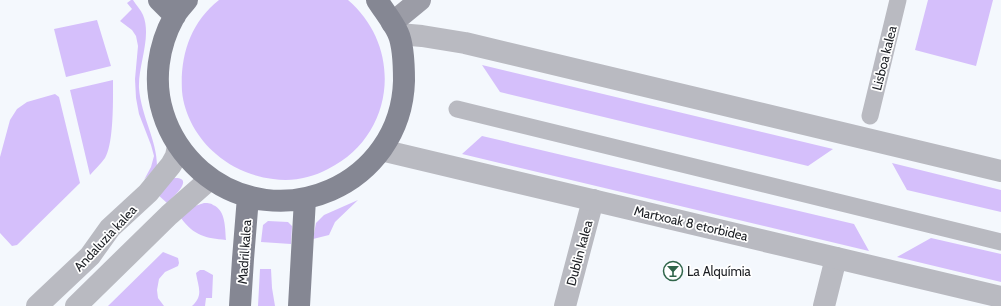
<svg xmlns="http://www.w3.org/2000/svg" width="1001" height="306" font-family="Cabin,sans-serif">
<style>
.green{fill:#d5bffb}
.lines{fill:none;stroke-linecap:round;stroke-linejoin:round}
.pedestrian{stroke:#b9bac1;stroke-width:17}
.minor{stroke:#b9bac1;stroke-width:22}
.tertiary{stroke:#b9bac1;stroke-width:22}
.secondary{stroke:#9b9ca6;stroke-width:22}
.primary{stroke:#858793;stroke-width:22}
.labels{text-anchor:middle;stroke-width:3.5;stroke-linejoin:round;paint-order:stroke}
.street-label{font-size:13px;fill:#1b1e23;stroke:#fff}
.poi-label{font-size:13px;fill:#1b1e23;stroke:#fff;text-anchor:start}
</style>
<rect width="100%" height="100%" fill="#f4f8fd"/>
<path class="green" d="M131,0h2c3,5 8,10 10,15 9,22 -5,50 -4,73 2,28 18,52 18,78l-13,14 7,-13 3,-11 -3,-11 -12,-31 -3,-16 -1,-19 3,-33 -2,-10 -4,-6 -12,-9 12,-12 -5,-6z
M219,0h129c56,48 47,136 -20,169 -17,9 -36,13 -55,10 -22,-3 -41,-11 -57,-25 -18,-15 -32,-39 -34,-63 -2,-35 8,-68 37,-91z
M928,0h65l-17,66 -61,-16z
M97,20l14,46 -45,11 -12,-48z
M482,65l351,84 -25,17 -308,-74z
M113,80c0,18 1,63 -8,78 -4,6 -10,11 -15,17l-20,-85z
M55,94l4,3 21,86 -63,62 -5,1 -12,-13v-76l10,-37 7,-11 10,-7z
M482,136l372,88 15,27 -407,-97z
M892,163l109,27v22l-94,-22z
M174,178c22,-1 -2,20 -7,25l-10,-9z
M358,200l-23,22 -6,13 -16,4 3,-16 8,-8z
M204,203c2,0 7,0 9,2 13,5 12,24 13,35 -20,-2 -32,-4 -45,-22l14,-12z
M268,221l20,1 4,4 -1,18 -30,-2 2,-17z
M931,238l70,16v28l-104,-25z
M163,252l15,6 1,5 -1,3 -13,6 -6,7 -2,11 1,8 6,8h-56z
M260,269h11l1,19 3,18h-17z
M200,270h4l9,5 -1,23h-6l-1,8h-13c12,-11 6,-19 4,-33z"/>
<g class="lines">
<path class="pedestrian" d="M457,109l544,133
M870,116l28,-116"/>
<path class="minor" d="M37,306l53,-50 20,-28 38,-35 23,-28 5,-9 2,-10
M76,306l93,-91 41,-36
M565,306l28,-106
M824,306l12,-48"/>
<path class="tertiary" d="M399,34l23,2 43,7 536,128
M381,150l620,147"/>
<path class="secondary" d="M392,23l28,-23"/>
<path class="primary" d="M159,0l16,16
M187,0c-4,5 -10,11 -13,17 -16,29 -21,64 -11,96 7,23 20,42 38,58 78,67 200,14 203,-90 0,-12 -1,-37 -6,-48 -5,-11 -14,-22 -21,-33
M240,306l3,-47 5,-62
M299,306l6,-107"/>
</g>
<defs>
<g id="bar-ring" transform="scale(1)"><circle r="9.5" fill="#fff" stroke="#30654a" stroke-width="1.5"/><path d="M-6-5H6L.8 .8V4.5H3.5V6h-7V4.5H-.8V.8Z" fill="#30654a"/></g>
</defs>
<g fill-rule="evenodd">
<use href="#bar-ring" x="673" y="271"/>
</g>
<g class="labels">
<g class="street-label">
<text transform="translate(884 58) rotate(-76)" y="5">Lisboa kalea</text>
<text transform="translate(691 223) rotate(13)" y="5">Martxoak 8 etorbidea</text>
<text transform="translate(105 238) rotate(-47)" y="5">Andaluzia kalea</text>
<text transform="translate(244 252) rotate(-86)" y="5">Madril kalea</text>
<text transform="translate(579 253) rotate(-75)" y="5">Dublin kalea</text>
</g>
<g class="poi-label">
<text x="687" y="276">La Alquímia</text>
</g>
</g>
</svg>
